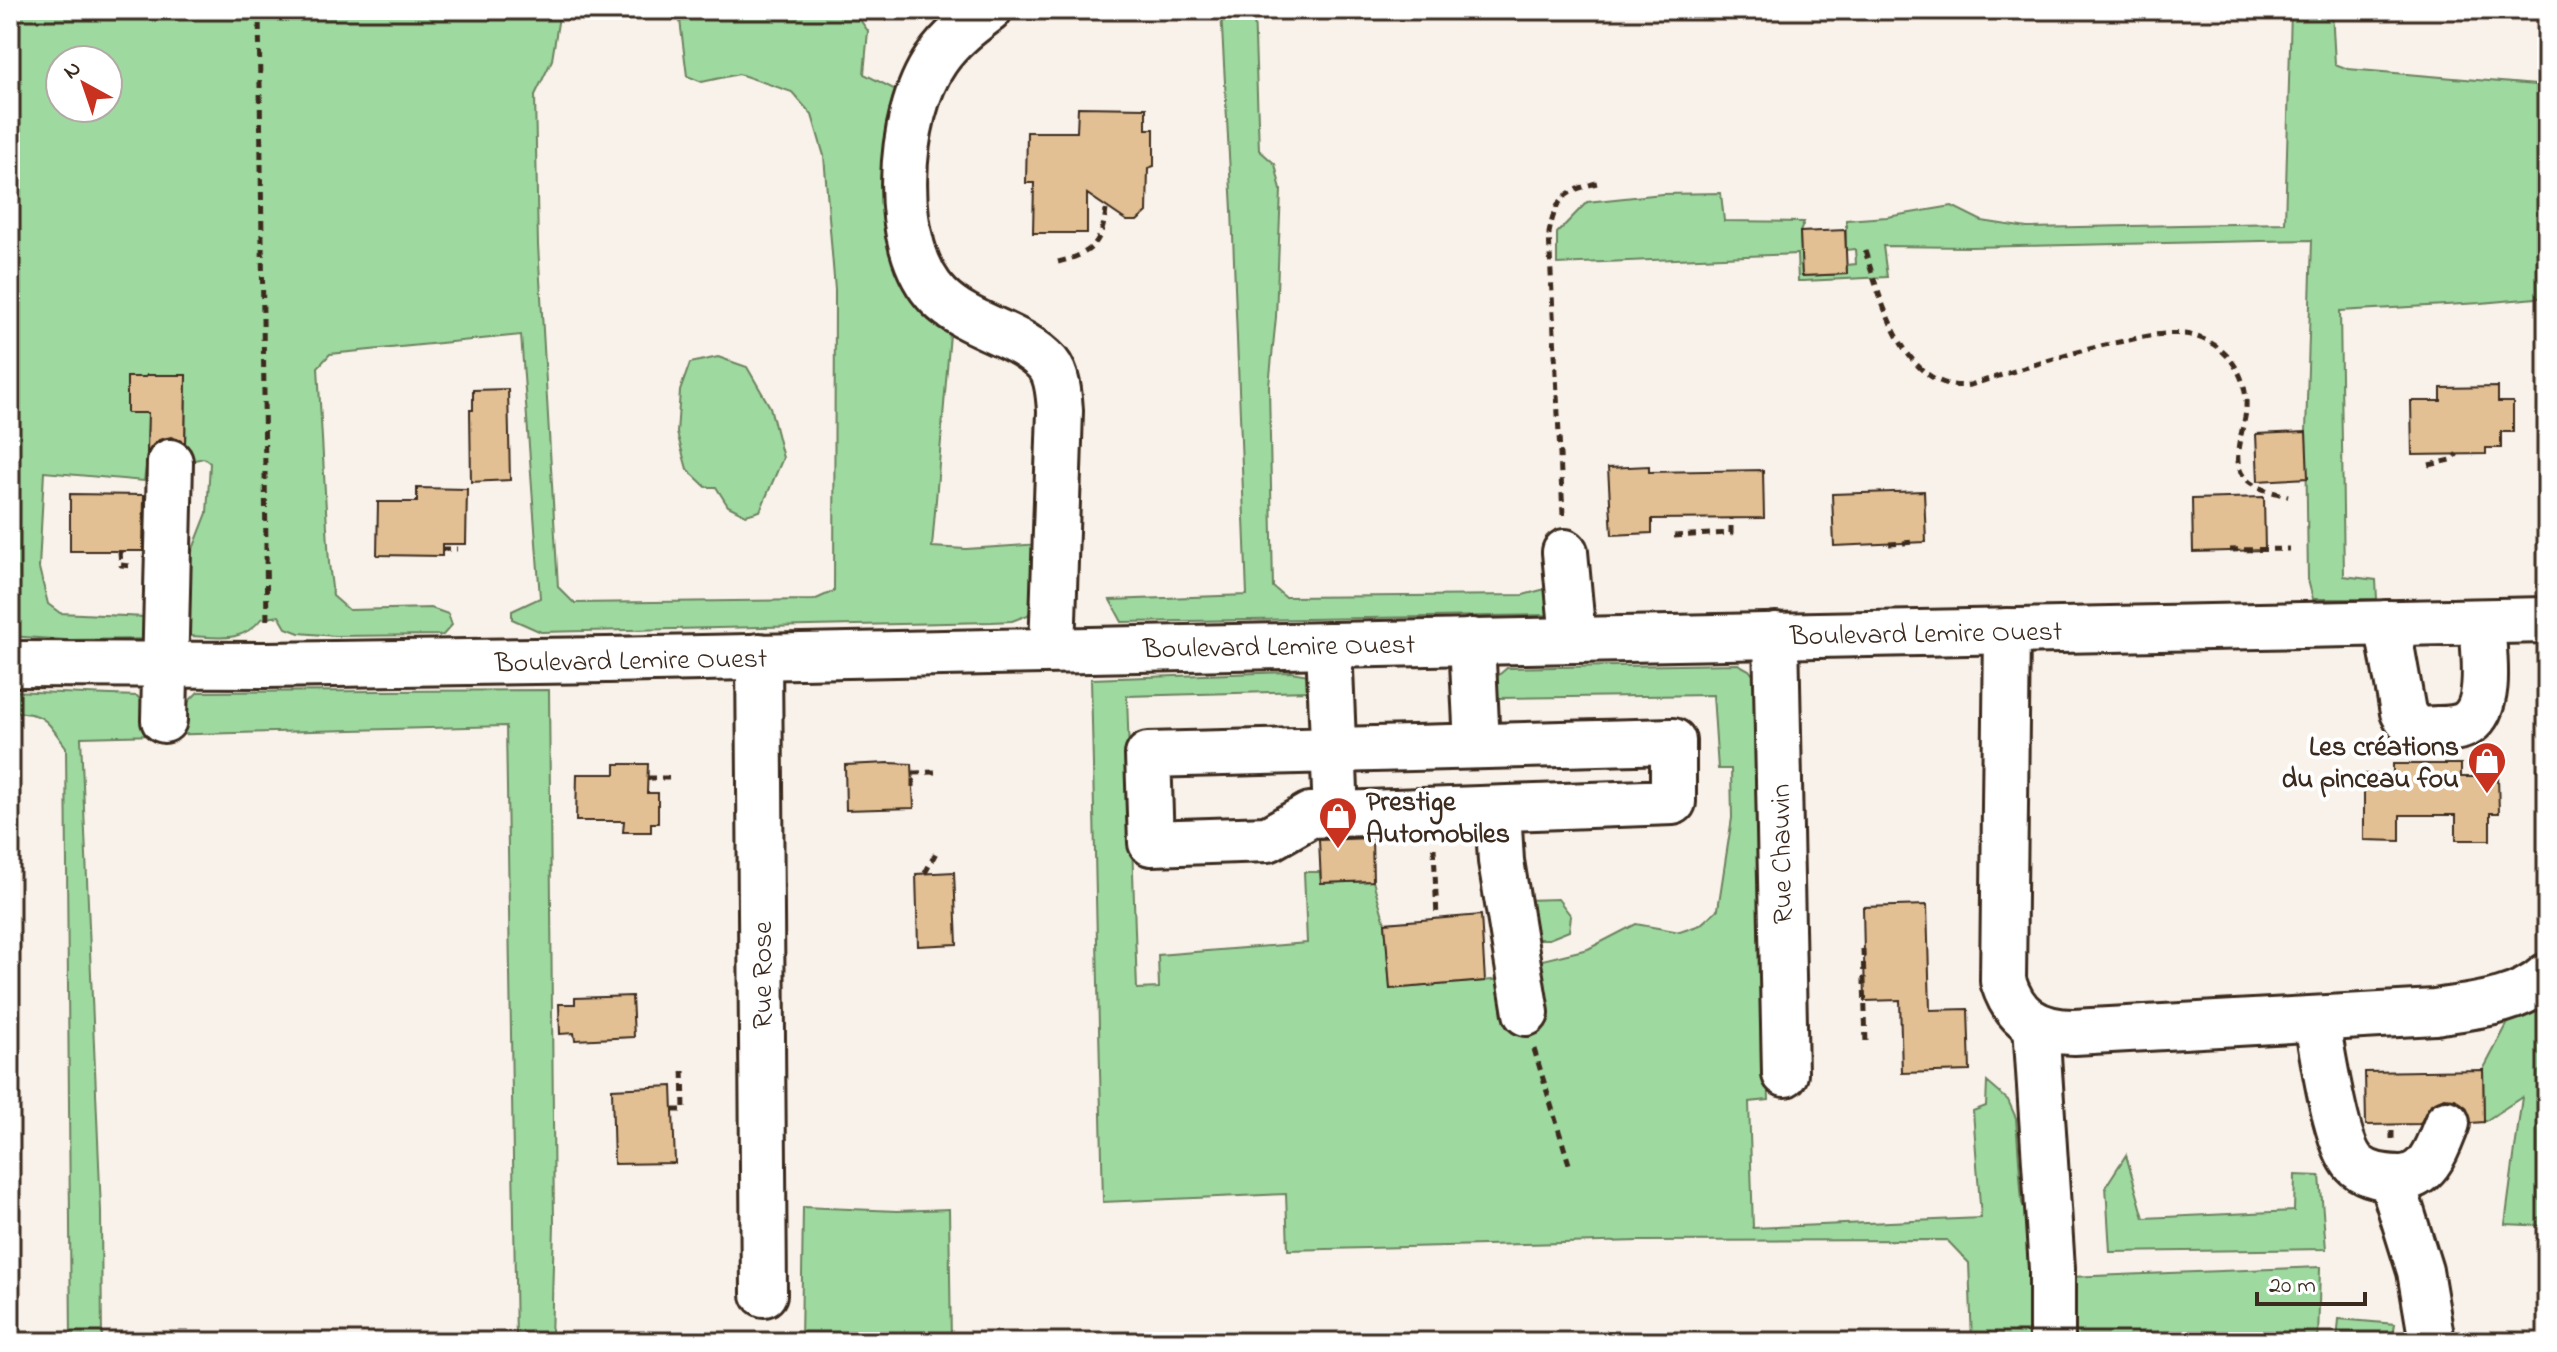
<svg xmlns="http://www.w3.org/2000/svg" width="2557" height="1352" font-family="'Indie Flower',sans-serif">
<style>
.green{fill:#9ed9a0;stroke:#6c825f;stroke-width:2;fill-rule:evenodd}
.building{fill:#e2c094;stroke:#3b2a1e;stroke-width:2}
.lines{fill:none;stroke-linecap:round;stroke-linejoin:round}
.minor-casing{stroke:#3b2a1e;stroke-width:50}
.major-casing{stroke:#3b2a1e;stroke-width:50}
.path{stroke:#3b2a1e;stroke-width:5;stroke-dasharray:8 6;stroke-linecap:butt}
.minor{stroke:#fff;stroke-width:44}
.major{stroke:#fff;stroke-width:44}
.labels{text-anchor:middle;stroke-width:8;stroke-linejoin:round;paint-order:stroke}
.street-label{font-size:28px;fill:#3b2a1e;stroke:#fff}
.poi-label{font-size:28px;font-weight:bold;fill:#3b2a1e;stroke:#fff;text-anchor:end}
</style>
<rect width="100%" height="100%" fill="#f9f2ea"/>
<filter id="ink" filterUnits="userSpaceOnUse"><feTurbulence type="fractalNoise" baseFrequency=".0125" numOctaves="2"/><feDisplacementMap in="SourceGraphic" scale="16" xChannelSelector="R" yChannelSelector="G"/><feConvolveMatrix kernelMatrix="1 2 1 2 8 2 1 2 1" color-interpolation-filters="sRGB"/></filter>
<g filter="url(#ink)">
<path class="green" d="M10,10h550l-8,50 -17,35 3,150 20,342 16,16 240,-3 20,-9 1,-301 -11,-134 -12,-41 -20,-23 -53,-18 -37,8 -15,-6 -7,-56 -13,-10h186l15,21 -4,43 32,16 -9,96v51l20,49 19,27 24,21 -18,213 34,2 75,-5 -5,57 -8,14 -16,6 -20,1 -451,10 -29,-13v-8l28,-13 -19,-263 -191,19 -12,13 11,196 4,33 16,14 82,-2 17,6 4,11 -9,10 -108,1 -36,-3 -13,-5 -7,-12 -18,3c-20,25 -43,18 -72,17l-6,-11 3,-58 21,-54 3,-50 -6,-5 -19,4 1,-87h-39l-1,2 -19,1 1,35h20l-1,48 -3,20 -100,-9 -5,96 9,36 12,9 86,4v22l-80,1 -56,-4zM60,60h48v48h-48z
M1221,10h33l5,140 16,14 6,26 -5,127 -7,69 4,201 12,10 238,-2 22,-6 3,26 -426,7 -12,-22 137,-5 -15,-385z
M2291,10h41l3,54 13,5 199,17v211l-66,6 -141,8 4,265 32,4 1,19h-64l-5,-19 -2,-148 6,-192 -342,7 -87,-1 4,31 -84,4h-5l-1,-27 -240,10v-31l30,-31 75,-8 59,-1 3,28 80,1 -4,10 2,44 45,-2v-9l9,-1 -1,-15 -9,1v-30l41,-3 65,-11 30,15 45,7 258,-5z
M718,357l29,10 23,40 13,51 -23,53 -14,4 -18,-9 -12,-19h-10l-19,-18 -10,-36 3,-42 10,-28z
M1738,664l11,6 7,9 13,421 -20,2 4,126 228,-10 -8,-107 13,-5 1,-24 21,18 8,18 6,85 17,39 5,100h-72l-3,-79 -22,-23 -307,1 -352,9 -2,-56 -183,8 -12,-523 200,-7 18,3 2,16 -184,5 10,293 22,-1 -1,-33 149,-12 -3,-71h16l1,11 52,-2 12,42 5,66 114,-10 27,3 11,-22 46,-11 48,-25 44,8 20,-7 18,-16 14,-91 -1,-49h-13l-5,-74 -215,3 -6,-10 2,-9 13,-11z
M549,690l5,534 -3,118h-35l-10,-616 -425,11 20,474 1,131h-31l-5,-595c-21,-28 -20,-34 -56,-35v-21l127,5 7,8 41,1 13,-13z
M1558,899l13,17 -2,15 -20,8h-24v-39z
M2547,1005v221l-42,-2 17,-127 -38,25 -1,-52 28,-53 20,-4z
M2126,1155l18,63 150,-7 1,-36 25,1 6,73 -216,3 -4,-66z
M803,1207l94,4 52,-2 2,133h-150z
M2320,1267l-2,75h-251l2,-65z
M2339,1319l56,5 -3,18h-55z"/>
<path class="building" d="M1078,107l68,1v21h8v37l-6,2 -1,44 -10,9h-10l-40,-27v39h-54l1,-50h-8l1,-51h50z
M1845,230l2,44 -45,2 -2,-44z
M147,375h39l-1,68 -14,-6 -12,3 -12,13 1,-40h-21v-36h19z
M2498,387v15h15v30h-12v16h-15v6l-74,1 -1,-54h30v-13z
M508,389l2,91 -39,2 -1,-72h3v-20z
M2306,432l2,46 -50,3 -2,-47z
M1649,466v6l114,-2 1,48 -112,1v14l-40,2 -4,-67z
M417,488l50,1 -1,55h-24v12l-65,-1 1,-53h39z
M1924,491l2,51 -92,4 -2,-52z
M70,494l74,1 -1,56h-73z
M2264,497l1,53 -72,2 -1,-53z
M889,763l23,1 2,44 -68,2 -1,-45z
M615,764h33l-1,29h11v30h-7v9h-28l1,-11h-48l1,-47h38z
M2393,764h68v13h37l1,36h-9v27h-34v-25h-56v26l-36,-1v-66h29z
M1372,838l1,43 -52,2 -2,-43z
M954,872l3,72 -39,2 -2,-72z
M1927,905l3,105 38,-1 2,62 -68,2 -2,-73 -35,1 -2,-94z
M1481,915l4,66 -95,8 -5,-66z
M632,996l2,41 -59,3 -1,-7 -14,1 -1,-30h16v-6z
M2483,1070l1,52 -13,1 -5,-16 -11,-8 -11,-1 -13,6 -11,20 -54,1 -1,-53z
M672,1086l3,77 -61,1 -2,-75z"/>
<g class="lines">
<g class="minor-casing">
<path id="minor" d="M989,10c-20,15 -39,29 -53,50 -39,55 -47,187 3,237 31,31 82,36 109,67 10,12 11,32 12,47l-8,239
M1565,552l8,87
M2387,623l16,89c9,18 16,18 35,17 9,0 23,-1 30,-6 26,-18 15,-74 14,-101
M2007,631l-4,350c11,36 33,51 71,51l361,-20c37,-6 83,-9 112,-36
M1776,635l9,439
M1472,641l5,104
M1329,645l7,170
M759,656l5,638
M164,720l6,-258
M1673,741v61l-363,13 -42,24 -117,4 -3,-88z
M1498,809l3,52 25,152
M2316,1019c7,32 19,129 41,147 12,10 26,11 41,12 30,2 40,-32 49,-55
M2036,1025l16,244v73
M2391,1178l29,93 12,71"/>
</g>
<g class="major-casing">
<path id="major" d="M10,664l256,1 341,-5 1940,-40"/>
</g>
<path class="path" d="M259,10l8,615
M1865,251c15,46 39,143 105,134 53,-16 105,-35 159,-45 18,-4 37,-8 55,-6 41,5 68,43 61,83 -3,17 -12,38 -4,55 8,16 31,20 47,24
M1058,262c33,-8 44,-18 48,-52
M2429,465l22,-5 6,-6
M1563,515l-14,-282c7,-35 15,-42 48,-50
M1674,536l57,-3v-14
M1889,544l26,-2
M442,549h15
M2230,550l60,-1
M120,551l1,14 9,1
M2478,762l4,15
M647,778h22
M913,787v-14l22,-1
M1434,848l3,71
M925,873l13,-24
M1863,949l3,95
M1534,1049l35,115
M673,1110h11l-1,-44
M2392,1139v-15"/>
<use href="#minor" class="minor"/>
<use href="#major" class="major"/>
</g>
</g>
<defs>
<g id="shop-pin" transform="scale(2)"><path d="M0 17L-7.5 6A9.5 9.5 0 1 1 7.5 6Z" fill="#c8321e" stroke="#fff"/><path d="M-5-2.5h2.3a2.7 3.5 0 0 1 5.4 0H5L5.5 6h-11ZM-1.5-2.5h3a1.5 2.3 0 0 0-3 0Z" fill="#fff"/></g>
</defs>
<g fill-rule="evenodd">
<use href="#shop-pin" x="2487" y="761"/>
<use href="#shop-pin" x="1338" y="816"/>
</g>
<g class="labels">
<g class="street-label">
<text transform="translate(1926 632) rotate(-1)" y="10">Boulevard Lemire Ouest</text>
<text transform="translate(1279 645) rotate(-1)" y="10">Boulevard Lemire Ouest</text>
<text transform="translate(631 659) rotate(-1)" y="10">Boulevard Lemire Ouest</text>
<text transform="translate(1780 854) rotate(-91)" y="10">Rue Chauvin</text>
<text transform="translate(761 975) rotate(-90)" y="10">Rue Rose</text>
</g>
<g class="poi-label">
<text x="2459" y="755">Les créations<tspan x="2459" dy="32">du pinceau fou</tspan></text>
<text x="1366" y="810" text-anchor="start">Prestige<tspan x="1366" dy="32">Automobiles</tspan></text>
</g>
</g>
<rect width="2557" height="1352" fill="none" stroke="#fff" stroke-width="40"/>
<rect x="20" y="20" width="2517" height="1312" fill="none" stroke="#3b2a1e" stroke-width="3" filter="url(#ink)"/>
<g transform="translate(84 84) rotate(320)"><circle r="38" fill="#ffffff" stroke="#b1aaa5" stroke-width="2"/>
<path d="M0-6L14 30L0 20L-14 30Z" fill="#c8321e"/>
<text y="-12" font-size="22" font-weight="bold" text-anchor="middle" fill="#3b2a1e">N</text>
</g>
<path d="M2257 1292v12h108v-12" fill="none" stroke="#3b2a1e" stroke-width="4"/>
<text x="2269" y="1292" font-size="24" fill="#3b2a1e" stroke="#ffffff" stroke-width="6" paint-order="stroke">20 m</text>
</svg>
